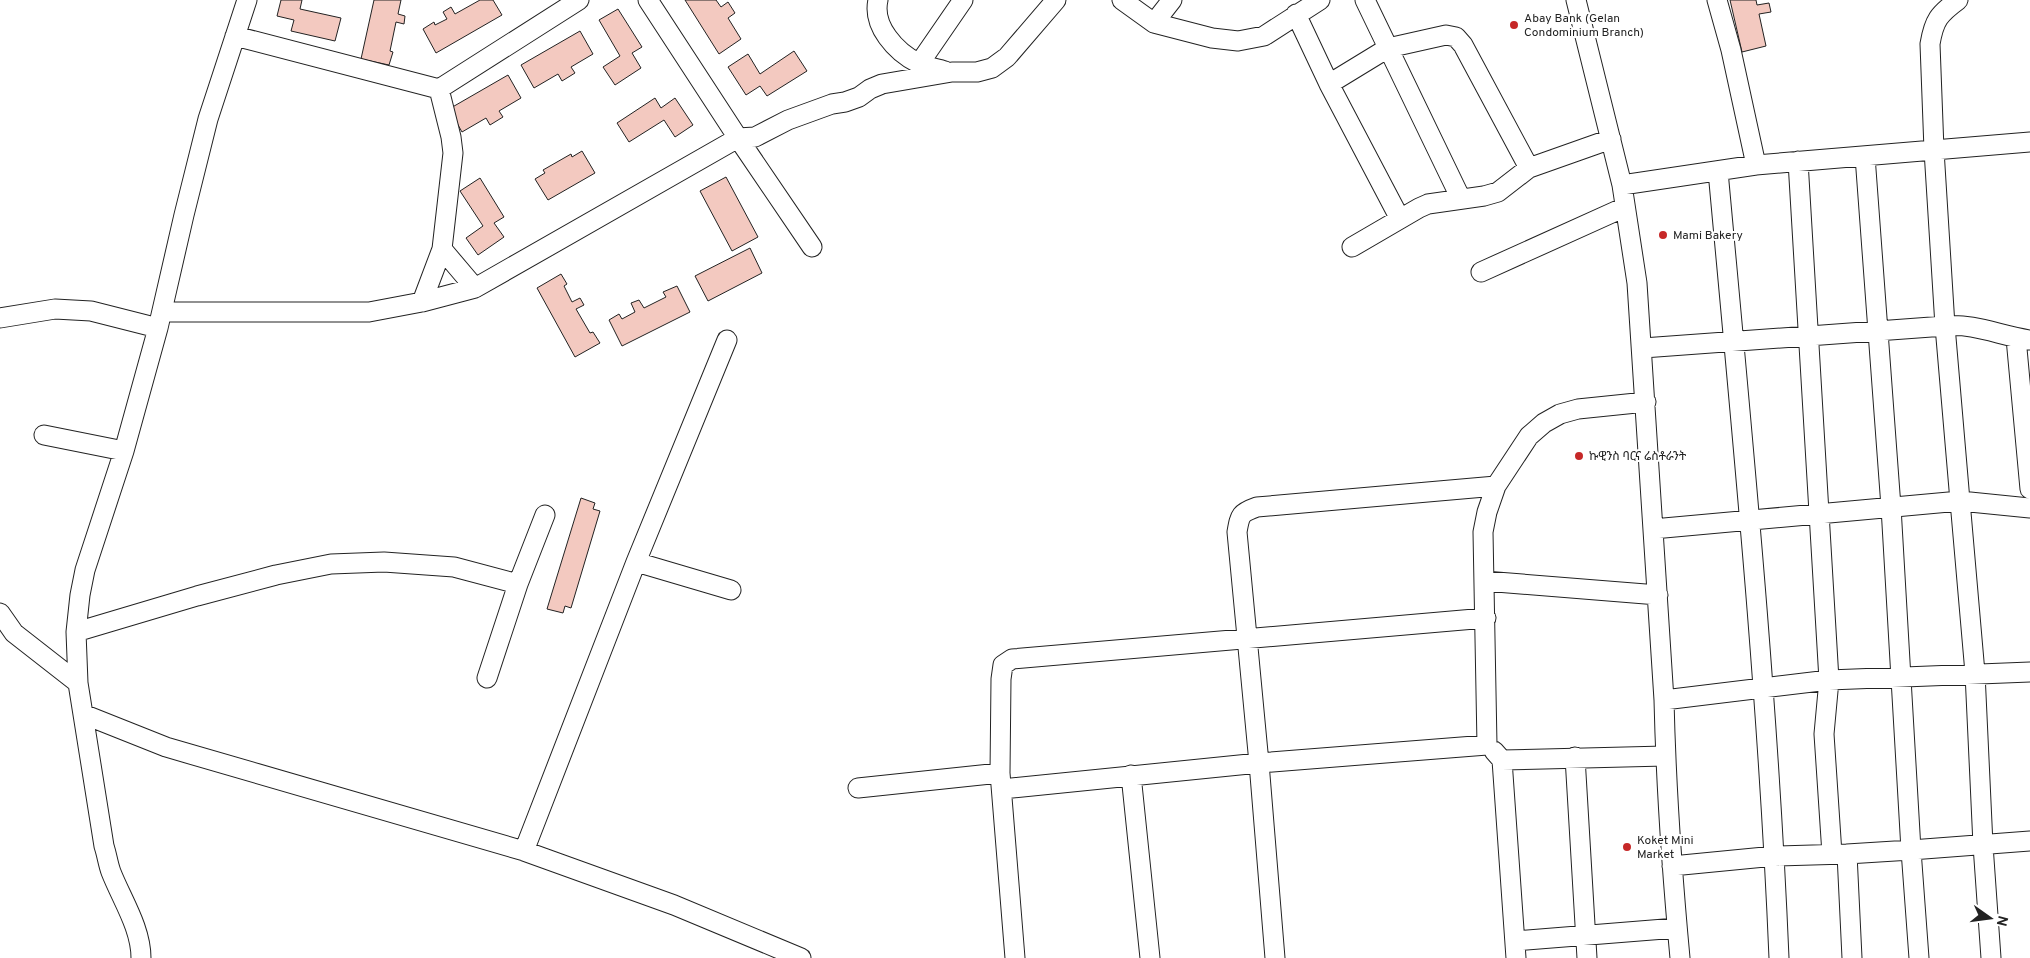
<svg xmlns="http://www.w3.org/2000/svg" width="2030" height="958" font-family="Overpass,'Noto Sans Ethiopic',sans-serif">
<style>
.building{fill:#f3c9c0;stroke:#222}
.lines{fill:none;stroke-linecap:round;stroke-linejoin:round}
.minor-casing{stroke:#222;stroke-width:21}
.minor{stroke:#fff;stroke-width:19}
.poi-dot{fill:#c62828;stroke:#fff;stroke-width:2}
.labels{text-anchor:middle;stroke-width:4;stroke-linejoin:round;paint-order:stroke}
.poi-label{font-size:12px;fill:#222;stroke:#fff;text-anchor:start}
</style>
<rect width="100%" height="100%" fill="#fff"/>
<path class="building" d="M281,0h21l-2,9 41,9 -6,23 -44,-10 3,-11 -17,-4z
M374,0h27l-3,14 7,2 -1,8 -8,-2 -6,29 3,1 -4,13 -28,-6z
M480,0h13l9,15 -66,38 -13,-24 11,-7 1,3 12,-6 -4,-7 8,-5 4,7z
M685,0h31l5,7 7,-5 7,11 -7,5 13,21 -22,15z
M1730,0h26l1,5 12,-2 2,9 -12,2 7,32 -24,6z
M618,9l24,38 -10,6 9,15 -26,17 -12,-18 17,-11 -21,-36z
M580,31l13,23 -22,13 4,6 -13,8 -4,-7 -24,14 -13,-23z
M794,51l13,20 -40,25 -7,-10 -14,9 -18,-28 20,-13 12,20z
M508,75l13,23 -22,13 4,6 -13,8 -4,-7 -24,14 -13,-23z
M655,98l6,10 14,-10 18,27 -18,12 -11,-17 -35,22 -12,-19z
M582,151l13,22 -47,27 -13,-21 10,-6 -2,-3 28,-16 1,3z
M726,177l32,60 -26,14 -32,-60z
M480,178l24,39 -10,6 10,14 -26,18 -12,-17 17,-12 -23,-35z
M750,248l12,25 -54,28 -13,-25z
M561,274l6,10 -3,2 8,16 8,-4 4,7 -8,4 14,24 3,-1 7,11 -25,14 -38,-69z
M677,286l13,26 -68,34 -13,-26 10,-6 3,5 13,-7 -4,-9 8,-3 5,8 22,-11 -3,-5z
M581,498l14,5 -2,6 7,2 -29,97 -6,-2 -2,7 -16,-4z"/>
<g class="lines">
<g class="minor-casing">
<path id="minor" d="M878,0c-6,26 18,52 40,63 8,4 19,5 27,8
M1122,0l32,23 58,15 26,3 26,-5 56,-36
M1365,0l96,199
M1576,0l46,185 15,98 27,417c2,86 8,172 16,258
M1717,0l14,50 25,115
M1296,14l33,70 71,135
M1154,23l18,-23
M235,36l204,53 140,-89
M919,64l44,-64
M1329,84l59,-36 58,-13 10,2 7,8 66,123
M738,138l17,-1 33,-17 44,-16 13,-2 14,-5 11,-8 12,-5 70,-12h25l15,-4 15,-11 49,-57
M738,138l74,109
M2030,142l-96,8 11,176c29,-3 56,10 85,14
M1798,161l31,519 201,-8
M1718,171c24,262 50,524 61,787
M1622,185l134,-20 178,-15 -4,-106c4,-24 9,-30 28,-44
M1352,247l67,-39 9,-4 56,-8 14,-4 31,-24 82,-29
M442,249l33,39
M1481,272l144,-65
M422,302l20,-53 11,-96 -2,-16 -12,-48
M162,312h207l53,-10 53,-14 263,-150 -90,-138
M0,318l55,-9 36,2 67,17
M2016,338l14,151
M1643,348l302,-22 15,175 -307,28
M44,435l80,16
M636,562l95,28
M1484,581l174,14
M0,613l14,20 64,50
M76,632l121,-36 79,-21 55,-11 53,-2 70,5 64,17
M487,678l31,-94 27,-69
M1664,700l165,-20 -5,54 8,120
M83,714l83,33 358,104 150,54 127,53
M1494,751l8,9 163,-4
M1575,757l12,201
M1502,760l14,198
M1131,775l19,183
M858,788l142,-15
M1002,789l257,-26 228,-18 -4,-213 4,-20 9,-26 33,-50 15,-13 16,-9 18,-5 68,-7
M524,851l112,-289 91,-222
M1847,854l64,-4 -20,-343 -26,-351
M1672,866l103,-10 72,-2 5,104
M1515,941l162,-13
M141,958c0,-30 -19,-58 -30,-86 -3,-8 -4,-17 -7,-26l-26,-163 -2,-51 4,-37 5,-25 39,-119 34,-123 26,-113 24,-96 39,-119
M1015,958l-15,-185 1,-94 2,-14 9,-6 474,-41
M1275,958l-16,-195 -22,-231c3,-17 3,-19 20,-25l239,-21
M1919,958l-8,-108 119,-9
M1991,958l-8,-113 -8,-172 -15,-172 70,7"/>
</g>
<use href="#minor" class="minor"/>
</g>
<g class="poi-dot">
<circle cx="1514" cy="25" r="5"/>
<circle cx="1663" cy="235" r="5"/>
<circle cx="1579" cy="456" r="5"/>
<circle cx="1627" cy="847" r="5"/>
</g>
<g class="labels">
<g class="poi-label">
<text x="1524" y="22">Abay Bank (Gelan<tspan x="1524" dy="14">Condominium Branch)</tspan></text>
<text x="1673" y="239">Mami Bakery</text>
<text x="1589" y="460">ኩዊንስ ባርና ሬስቶራንት</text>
<text x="1637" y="844">Koket Mini<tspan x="1637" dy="14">Market</tspan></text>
</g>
</g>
<g transform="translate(1990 918) rotate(104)" stroke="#ffffff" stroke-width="4" paint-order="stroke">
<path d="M0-4L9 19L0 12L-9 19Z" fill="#222222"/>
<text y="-8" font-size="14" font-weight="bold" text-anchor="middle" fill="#222222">N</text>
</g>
</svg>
